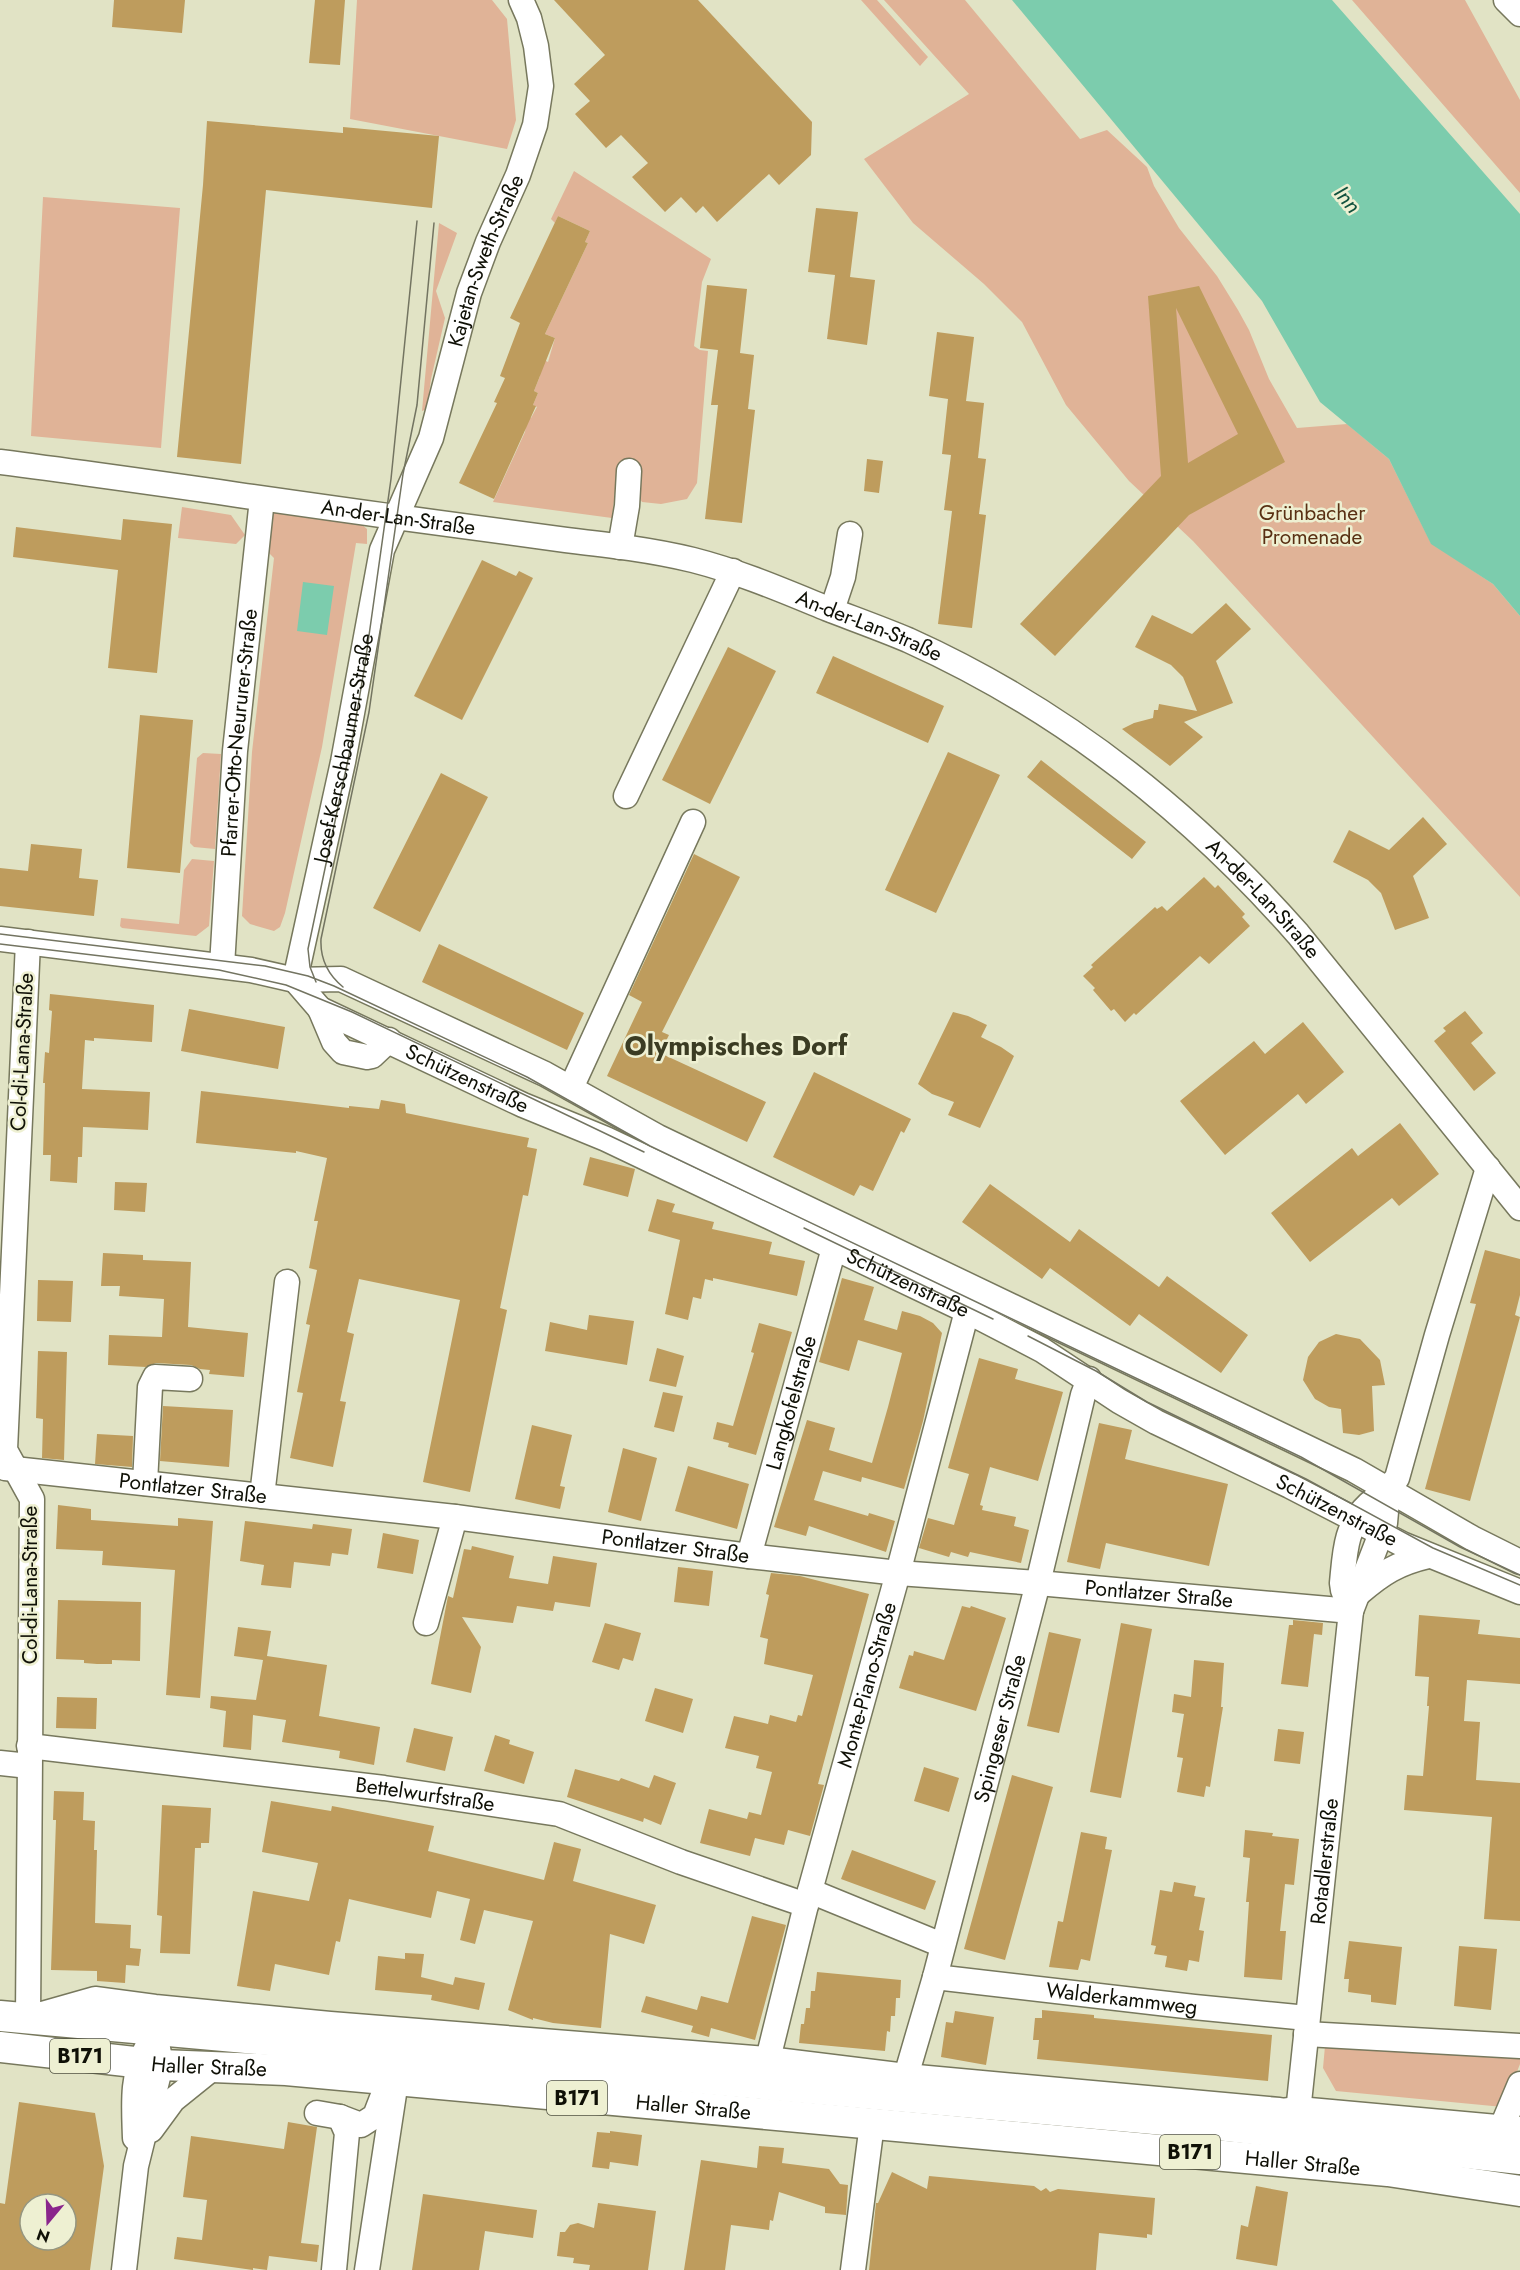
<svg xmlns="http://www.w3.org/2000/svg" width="1520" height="2270" font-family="Jost,sans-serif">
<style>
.green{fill:#e0b397}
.water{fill:#7cccad}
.building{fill:#be9c5d;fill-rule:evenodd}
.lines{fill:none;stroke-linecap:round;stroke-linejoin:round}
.minor-casing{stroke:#77785d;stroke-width:27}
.major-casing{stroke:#77785d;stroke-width:33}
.minor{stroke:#fff;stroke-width:24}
.major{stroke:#fff;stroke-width:30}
.tram{stroke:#737461;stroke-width:1.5}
.labels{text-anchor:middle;stroke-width:5;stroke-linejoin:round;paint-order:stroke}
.shield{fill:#eef0d2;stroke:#525343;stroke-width:1.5}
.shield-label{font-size:20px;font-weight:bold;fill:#0f1006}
.street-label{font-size:21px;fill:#0f1006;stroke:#eef0d2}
.park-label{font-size:21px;fill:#593013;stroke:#eef0d2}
.water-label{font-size:22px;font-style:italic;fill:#11523e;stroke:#eef0d2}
.district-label{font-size:27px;font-weight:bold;fill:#3b3c23;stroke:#eef0d2}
</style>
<rect width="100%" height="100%" fill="#e1e3c5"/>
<path class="green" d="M357,0h135l15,19 9,101 -9,29 -157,-30z
M861,0h16l51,57 -8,9z
M884,0h81l115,139 27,-9 40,37 7,19 25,42 38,48 21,34 11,20 20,49 28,49 50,-4 42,35 42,84 62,41 27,32v281l-327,-356 -64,-60 -63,-76 -44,-83 -38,-38 -71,-61 -49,-64 105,-65z
M1352,0h113l55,100v93z
M574,171l137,88 -9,23 -8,64 6,4 8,1 -11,132 -10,16 -26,5 -19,-2 -4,-7 3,-26 -23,-2 -6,51 -119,-16 32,-70 2,-15 4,1 6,-11 -4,-2 5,-12 -4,-2 6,-15 -2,-1 6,-15 4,2 7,-24 -10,-4 43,-91 -3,-1 5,-11 -32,-15 -3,7 -4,-4z
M43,197l137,11 -19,240 -130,-12z
M439,223l18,10 -21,58 9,27 -14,61 -4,30 -5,2z
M182,507l49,8 14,20 -9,9 -58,-6z
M274,511l87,13 6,5v15l-11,-1 -34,204 -37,166 -5,14 -6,4 -24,-7 -8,-8 10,-164 22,-194 -6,-6 4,-40z
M203,753l18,1 -6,95 -21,-2 -4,-4 7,-85z
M192,859l22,2 -5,65 -13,10 -74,-8 -2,-2 1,-8 58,6 5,-54z
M1325,2046l195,7v11l-17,43 -167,-16 -13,-23z"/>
<path class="water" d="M1012,0h320l188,214v402l-27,-32 -62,-40 -42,-85 -69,-57 -58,-101z
M303,582l31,4 -7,49 -30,-4z"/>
<path class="building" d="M114,0h71l-3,33 -70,-6z
M315,0h30l-5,65 -31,-2z
M554,0h144l114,122 -1,33 -32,30 -10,-11 -52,48 -14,-16 -7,7 -15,-16 -16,15 -33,-35 16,-14 -27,-28 -15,13 -31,-34 15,-13 -16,-17 31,-29z
M207,121l136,12v-6l96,9 -7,72 -166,-18 -25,274 -64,-7 26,-272z
M816,208l42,4 -8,65 25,3 -8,65 -40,-6 8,-64 -27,-3z
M558,216l32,15 -5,11 3,1 -43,91 10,4 -21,53 4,2 -5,12 3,1 -42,93 -35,-16 38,-80 -3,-1 11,-24 -5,-2 20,-53 -10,-5z
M707,285l40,4 -7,64 14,2 -6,54 7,1 -13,113 -37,-4 13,-114h-7l7,-55 -18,-2z
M1199,286l86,176 -96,53 -134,141 -35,-32 141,-148 -13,-180zM1176,308l62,126 -50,29z
M937,332l37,5 -8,64 18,2 -6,55 8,1 -7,55 7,1 -14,113 -34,-4 14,-113 -8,-1 7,-55 -9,-1 6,-55 -19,-3z
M867,459l16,2 -4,32 -15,-2z
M123,519l49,5 -15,149 -49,-5 10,-98 -105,-13 3,-30 105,13z
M482,560l34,16 3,-5 14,7 -71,142 -48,-24z
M1226,603l25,26 -35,32 17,42 -49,19 19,15 -33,29 -48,-37 12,-6 19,-5 1,-8h4l1,-6 38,7 -14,-34 -12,-12 -36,-18 17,-32 40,19z
M728,647l48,24 -66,133 -48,-24z
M833,656l111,50 -16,37 -112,-50z
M140,715l53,5 -13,153 -53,-5z
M948,752l52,23 -64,138 -51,-23z
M1041,760l105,82 -14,17 -105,-82z
M441,773l47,24 -68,135 -47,-24z
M1423,817l24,27 -34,32 16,42 -34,12 -14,-37 -13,-13 -35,-18 16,-32 40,20z
M31,844l51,5 -3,29 19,2 -4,36 -94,-10v-38l28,3z
M694,854l46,23 -78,155 7,3 -9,18 106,49 -19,40 -140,-66 35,-74 -13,-7z
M1204,877l11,11 3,-3 27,29 -3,3 8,9 -41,38 -9,-8 -64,59 -2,-2 -9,9 -11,-13 -3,2 -18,-21 2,-2 -12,-12 10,-9 -2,-2 64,-58 2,2 5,-3 5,5z
M439,944l145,69 -17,37 -145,-68z
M50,994l104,11 -2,37 -58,-4v3l-9,-1 -3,49 68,3 -2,38 -65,-3 -1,30h-4l-1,26 -27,-2 1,-26h-8l2,-72h-2l2,-31 4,1 3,-42 -3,-1z
M189,1009l96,18 -7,42 -97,-18z
M1465,1011l18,22 -12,10 25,30 -22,18 -40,-50 12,-10 -3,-3z
M953,1012l15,4 19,9 -6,12 20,10 13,9 -34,72 -32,-13 6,-13 -22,-8 -14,-10z
M1303,1022l41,50 -38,32 -8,-10 -73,61 -45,-54 74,-60 11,13z
M814,1072l97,47 -7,14 -3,-2 -28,60 -13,-6 -6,11 -81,-39z
M201,1091l148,17v-2l30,3 2,-9 24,4 1,9 123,25 -2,9 10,2 -9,47 -5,-1 -23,113 7,2 -37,182 -47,-10 37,-182 -101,-21 -12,53 7,2 -14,67 6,1 -13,65 -43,-9 13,-65 -6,-1 13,-67 -4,-1 11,-54 -8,-2 9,-47h-4l13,-63 -31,-7v2l-100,-10z
M1400,1123l39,51 -40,32 -7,-8 -82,64 -39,-49 81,-65 6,8z
M590,1157l45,12 -7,28 -45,-12z
M115,1182l32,1 -2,29 -31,-2z
M990,1184l80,58 9,-13 80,58 8,-11 81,59 -27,38 -82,-59 -9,12 -80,-58 -8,11 -80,-57z
M657,1199l18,5 -3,8 42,10 -2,7 60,13 -3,12 36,7 -8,35 -84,-18v3l-8,-2 -4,20 -8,-2 -5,23 -23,-6 15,-74 -32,-9z
M1485,1250l35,9v36l-5,20 5,2 -50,184 -45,-12 51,-185 -6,-1z
M103,1253l40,2v5l48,2 -3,65 60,6 -4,44 -35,-3 1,-4 -10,-1 -9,-4 -35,-2 -10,4 -38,-2 1,-30 53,2 2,-38 -45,-3 1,-10h-19z
M842,1278l32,9 -10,33 33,10 5,-19 18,5 13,7 9,10 -19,88 -19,68 -42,-12 -1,5 -38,-11 -9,29 54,16 1,-3 26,8 -9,31 -77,-26 -3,10 -32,-9 33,-107 28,8 -6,22 43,13 16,-56 14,-54 -44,-13 -9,31 -30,-9z
M38,1280l35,1 -2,41 -34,-1z
M589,1315l45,6 -7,44 -82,-14 5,-29 37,8z
M759,1323l33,9 -36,123 -28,-8 1,-4 -16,-4 4,-17 16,4 21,-73 -3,-1z
M1336,1334l24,5 20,21 5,25 -13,1 2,45 -15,4 -16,-2 -2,-24 -12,-2 -14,-8 -12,-19 5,-23 11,-15z
M657,1348l27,8 -8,31 -27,-6z
M38,1351l29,1 -3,108 -22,-2 1,-39 -7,-1z
M979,1358l39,11 -3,10 48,13 -25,89 -48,-14 -10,38 3,1 -1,4 34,7 -2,9 15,4 -8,33 -51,-11 -2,5 -17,-5 -2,5 -30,-9 9,-30 26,7 15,-51 -21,-6z
M663,1392l20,4 -9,36 -20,-5z
M163,1406l70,4 -4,57 -69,-6z
M1099,1423l33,7 -7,29 103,25 -19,82 -103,-23 -6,26 -33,-7z
M532,1425l40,10 -12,51 5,1 -5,22 -45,-10z
M97,1434l36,2 -1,31 -37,-3z
M623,1448l34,10 -16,63 -33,-9z
M688,1466l61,18 -12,45 -62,-18z
M58,1505l33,4v11l87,6v-8l35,3 -13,177 -34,-3 9,-125 -73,-5 1,-14 -47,-2z
M245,1521l67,8 1,-5 39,5 -4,26 -16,-2 -2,13 -36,-4 -3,26 -30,-3 3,-20 -24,-4z
M383,1533l36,7 -6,34 -36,-6z
M472,1546l42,10 -5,22 39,6 5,-28 44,7 -7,44 -35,-5 -2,9 -36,-5 -4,17 -51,-6 19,30 -10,46 -40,-9 17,-88 5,2 11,-49 7,1z
M678,1567l35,4 -4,35 -35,-4z
M771,1573l29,3 69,18 -51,190 6,1 -14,51 -22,-6 -4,15 -29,-7 -5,18 -50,-13 9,-34 38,10 2,-7 12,3 11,-43 -16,-4 3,-12 -34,-8 9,-32 34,8 2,-9 26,7 2,-7 4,1 11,-41 -49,-11 4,-25 -8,-2 9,-42 -3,-1z
M58,1600l83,2 -1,59 -28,-1v4h-15l-13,-1v-3l-28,-1z
M962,1606l8,2 1,-2 35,12 -30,93 -77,-23 10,-33 4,1 1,-5 30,9z
M1419,1615l61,5 -2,14 42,4v46l-53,-4 -3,41 16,1 -4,58 44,3v138l-36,-2 8,-102 -88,-7 3,-35 16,1 6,-70h-2l2,-29 -14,-1z
M1293,1620l30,3 -1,12 -8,-1 -6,53 -27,-3 8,-59h4z
M605,1623l36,10 -8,28 -10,-3 -4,12 -27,-8z
M1121,1623l31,6 -31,169 -31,-6z
M238,1627l33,4 -4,25 60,9 -8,51 61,11 -6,38 -35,-7 1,-7 -58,-9 4,-22 -33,-5 -2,35 -28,-3 3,-36 -16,-3 1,-12 45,4 7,-40 -29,-4z
M1049,1632l32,7 -22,94 -32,-7z
M1194,1660l30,3 -3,44h2l-13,80 -4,-1 -2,11 -27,-5 6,-34 -6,-1 7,-43 -12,-2 2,-18 17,3z
M655,1688l38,11 -10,34 -38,-12z
M57,1697l40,1 -1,31 -40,-1z
M414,1728l39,9 -8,34 -39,-9z
M1278,1729l26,3 -4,32 -26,-3z
M495,1735l15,5 -1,4 25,8 -10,32 -40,-13z
M924,1767l35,11 -10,34 -35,-11z
M575,1769l44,12 2,-3 28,10 5,-13 22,8 -15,42 -17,-7 -1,4 -76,-25z
M1012,1775l41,12 -48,173 -41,-11z
M54,1791l30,1 -1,28 12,1 -1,29h3l-2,73 36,2 -1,23 11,1 -2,17 -13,-1 -1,18 -28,-2v-10l-46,-1 5,-150h-3z
M271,1801l60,10 1,-5 102,20 -6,25 116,29 10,-38 27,7 -8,32 83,24 -12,39 -34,-10 -9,94 -48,-5 -20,-5v2l-25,-10 25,-89 -49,-11 -9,34 -15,-4 10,-41 -33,-8 -6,27 -82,-19 -9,43 -4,-1 -7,34 -54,-11 -5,27 -33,-5 16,-95 56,10 9,-38 -56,-11z
M162,1805l49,3 -2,35h-8v5h-6l-5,106 -30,-1 2,-37 -5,-1z
M1245,1830l28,3 -1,3 27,3 -5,46 -9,-1 -5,47h6l-4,49 -38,-3 5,-75h-3l4,-44 -7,-1z
M1081,1832l26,5 -2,12 7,1 -22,111 -9,-2 -3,11 -29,-3 9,-46 5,1z
M852,1850l84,31 -11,29 -84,-31z
M1174,1882l22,4 -2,10 11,2 -6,32 5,1 -5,31 -10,-2 -2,11 -22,-4 2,-11 -13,-2 2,-8 -5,-1 9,-55 12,2z
M752,1916l34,9 -31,115 -44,-12 -2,9 -18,-5 2,-6 -52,-14 5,-16 51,14 4,-14 27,7z
M1349,1941l53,6 -6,58 -25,-3v-7l-23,-3 1,-13h-5z
M1459,1946l38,3 -6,61 -37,-4z
M405,1953l19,1 -3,23 32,8 2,-8 30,6 -6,27 -48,-10 1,-5 -57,-5 3,-34 27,3z
M817,1972l84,8 -1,18h-4l-1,18h-4l-1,16 -3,-1 -2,20 -86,-8 2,-19h3l2,-16h4l1,-17h4z
M1042,2010l52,5v3l178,17 -4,46 -231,-22 2,-19h-6l2,-22h7z
M955,2011l39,6 -8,48 -45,-8 5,-35 7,1z
M19,2102l76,11 9,53 -14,104h-90v-67l5,1zM30,2204h36v36h-36z
M288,2122l29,5 -16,116 18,2 -2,17 -48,-6 -2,14 -14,-2v2l-79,-11 3,-22 25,3 5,-40 -24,-3 8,-61 93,13z
M610,2131l32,4 -4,31 -28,-4 -1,7 -17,-2 5,-35 13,1z
M759,2146l25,2 -2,15 47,6 11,15 8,1 -2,30 -21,-2v-6l-46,-15 -6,29 -3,-1 -1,10 -38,-5 -6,45h-41l17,-110 56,8z
M892,2172l35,17 2,-13 105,10 7,5 5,-3 4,4 8,-3 97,9 -3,37 -5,-1v4l-48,-5 -3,37h-227l7,-67h2z
M1256,2186l32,6 -11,74 -41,-7 5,-34 7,2z
M423,2194l114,16 -4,28 -48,-7 -6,39h-67z
M598,2203l58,8 -8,59h-59l1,-5 -17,-2 1,-5 -17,-2 3,-24h5l5,-7 8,-2 16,5z"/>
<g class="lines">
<g class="minor-casing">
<g id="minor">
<path d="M1506,0l14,14"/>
<path id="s1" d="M0,462c132,17 264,37 396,55 57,8 114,15 170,23 43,5 86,10 127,20 47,12 91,31 135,49 26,10 54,20 80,31 151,68 281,170 390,294l222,274"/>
<path d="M620,547l7,-41 2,-35"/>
<path d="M832,610l11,-33 7,-43"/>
<path d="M626,796l107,-225"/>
<path d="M0,939l251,31 44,10 46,-1 204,95 113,63 696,333 118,68 48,24"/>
<path d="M28,942l-23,508 27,49 -4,519 67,-19 60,8 175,17 438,35 138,17 373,34"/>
<path id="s2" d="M222,966l13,-215 27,-252"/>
<path id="s3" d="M295,980l25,29 203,96 83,34 361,172 75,39 77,51 37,21 134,64 112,58 118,48"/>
<path id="s4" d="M295,980l48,-218 39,-212 49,-112 38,-145 19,-51 30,-67 17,-50 6,-39 -5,-40 -7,-28 -8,-18"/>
<path d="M320,1009l14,33 9,10 24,5 5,-1 17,-16"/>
<path d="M571,1088l122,-266"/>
<path id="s5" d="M5,1468l450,49 294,39 149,17 140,10 313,28"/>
<path d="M145,1483l5,-96 5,-10 35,2"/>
<path d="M262,1496l25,-214"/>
<path id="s6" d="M749,1556l85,-308"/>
<path d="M1359,1593c23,-20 39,-30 69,-37"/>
<path d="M1351,1611l-8,-21 -1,-7c3,-31 3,-57 27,-79 10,-9 20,-16 28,-26l40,-143 51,-167"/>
<path d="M426,1623l29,-106"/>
<path id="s7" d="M29,1746l355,42 175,26 122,48 125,43"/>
<path d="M0,1763l29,3"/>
<path d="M810,1891l132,54"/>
<path id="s8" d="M935,1977l259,30 113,11"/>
<path d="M1306,2034l214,12"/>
<path id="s9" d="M768,2059l38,-154 92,-332 69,-262"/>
<path id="s10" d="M906,2076l29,-99 103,-394 45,-188 6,-16"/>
<path id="s11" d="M1298,2112l53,-501 34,-88 3,-34"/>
<path d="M317,2113l23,4 21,8 14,-9 10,-26"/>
<path d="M1501,2129l19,-45"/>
<path d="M151,2130l22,-30 41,-33"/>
<path d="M135,2138c-1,-32 -4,-62 12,-91"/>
<path d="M124,2270l12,-104 25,-101 -6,-34"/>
<path d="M334,2270l13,-137 -7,-16"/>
<path d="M367,2270l29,-189"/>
<path d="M853,2270l19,-146"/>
</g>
</g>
<g class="major-casing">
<g id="major">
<path d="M0,2016l1209,108 311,35"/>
<path id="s12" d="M0,2047l161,18 125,5 1102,101 132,20"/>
<path d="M1257,2117l41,-5 222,20"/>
</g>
</g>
<use href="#minor" class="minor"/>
<use href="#major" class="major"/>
<path class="tram" d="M0,934l265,32 43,10 26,10 193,91 123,69 651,311 159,90 60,28
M0,944l219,26 67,15 66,27 292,140
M316,982l-6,-15 -2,-18 45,-213 12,-72 26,-185 26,-258
M343,987c-16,-13 -23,-28 -22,-48l48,-227 34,-238 14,-69 17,-182
M804,1228l189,91
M1028,1336l68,35 51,31 159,77 127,69 87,37"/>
</g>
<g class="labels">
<g class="shield">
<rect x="50" y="2039" width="60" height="34" rx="4.5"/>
<rect x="547" y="2081" width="60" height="34" rx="4.5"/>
<rect x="1160" y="2135" width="60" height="34" rx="4.5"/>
</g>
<g class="shield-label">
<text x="80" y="2063">B171</text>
<text x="577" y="2105">B171</text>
<text x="1190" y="2159">B171</text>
</g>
<g class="street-label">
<text dy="7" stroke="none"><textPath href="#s4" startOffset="747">Kajetan-Sweth-Straße</textPath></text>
<text dy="7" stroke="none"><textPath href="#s1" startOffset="402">An-der-Lan-Straße</textPath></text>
<text dy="7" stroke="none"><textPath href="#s1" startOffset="888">An-der-Lan-Straße</textPath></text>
<text dy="7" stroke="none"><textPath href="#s2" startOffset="234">Pfarrer-Otto-Neururer-Straße</textPath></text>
<text dy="7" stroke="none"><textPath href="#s4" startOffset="237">Josef-Kerschbaumer-Straße</textPath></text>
<text dy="7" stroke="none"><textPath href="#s1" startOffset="1372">An-der-Lan-Straße</textPath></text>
<text transform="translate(22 1052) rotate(-87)" y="7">Col-di-Lana-Straße</text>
<text dy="7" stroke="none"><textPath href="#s3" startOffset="201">Schützenstraße</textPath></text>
<text dy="7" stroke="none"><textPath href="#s3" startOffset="687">Schützenstraße</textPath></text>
<text dy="7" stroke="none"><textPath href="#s6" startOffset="159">Langkofelstraße</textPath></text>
<text dy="7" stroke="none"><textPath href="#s5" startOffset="189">Pontlatzer Straße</textPath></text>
<text dy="7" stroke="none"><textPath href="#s3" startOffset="1173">Schützenstraße</textPath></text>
<text dy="7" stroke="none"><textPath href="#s5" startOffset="675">Pontlatzer Straße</textPath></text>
<text transform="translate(30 1585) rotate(-90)" y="7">Col-di-Lana-Straße</text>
<text dy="7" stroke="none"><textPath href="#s5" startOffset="1161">Pontlatzer Straße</textPath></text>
<text dy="7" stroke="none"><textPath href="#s9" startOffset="387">Monte-Piano-Straße</textPath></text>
<text dy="7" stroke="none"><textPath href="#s10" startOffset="360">Spingeser Straße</textPath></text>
<text dy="7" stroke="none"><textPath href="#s7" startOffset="399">Bettelwurfstraße</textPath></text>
<text dy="7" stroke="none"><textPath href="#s11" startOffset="252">Rotadlerstraße</textPath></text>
<text dy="7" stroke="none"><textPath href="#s8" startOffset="188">Walderkammweg</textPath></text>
<text dy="7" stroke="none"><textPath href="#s12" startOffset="210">Haller Straße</textPath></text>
<text dy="7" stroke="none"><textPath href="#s12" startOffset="696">Haller Straße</textPath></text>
<text dy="7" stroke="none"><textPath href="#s12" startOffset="1308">Haller Straße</textPath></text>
</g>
<g class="park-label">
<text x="1312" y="520">Grünbacher<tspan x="1312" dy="24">Promenade</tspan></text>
</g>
<g class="water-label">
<text transform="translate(1348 199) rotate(50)" y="8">Inn</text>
</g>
<g class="district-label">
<text x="736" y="1055">Olympisches Dorf</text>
</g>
</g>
<g transform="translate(48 2222) rotate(199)"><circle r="28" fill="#eef0d2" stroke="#959680" stroke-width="1.5"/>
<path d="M0-4.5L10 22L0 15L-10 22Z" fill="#8a258c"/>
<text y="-9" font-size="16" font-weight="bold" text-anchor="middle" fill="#0f1006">N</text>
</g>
</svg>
